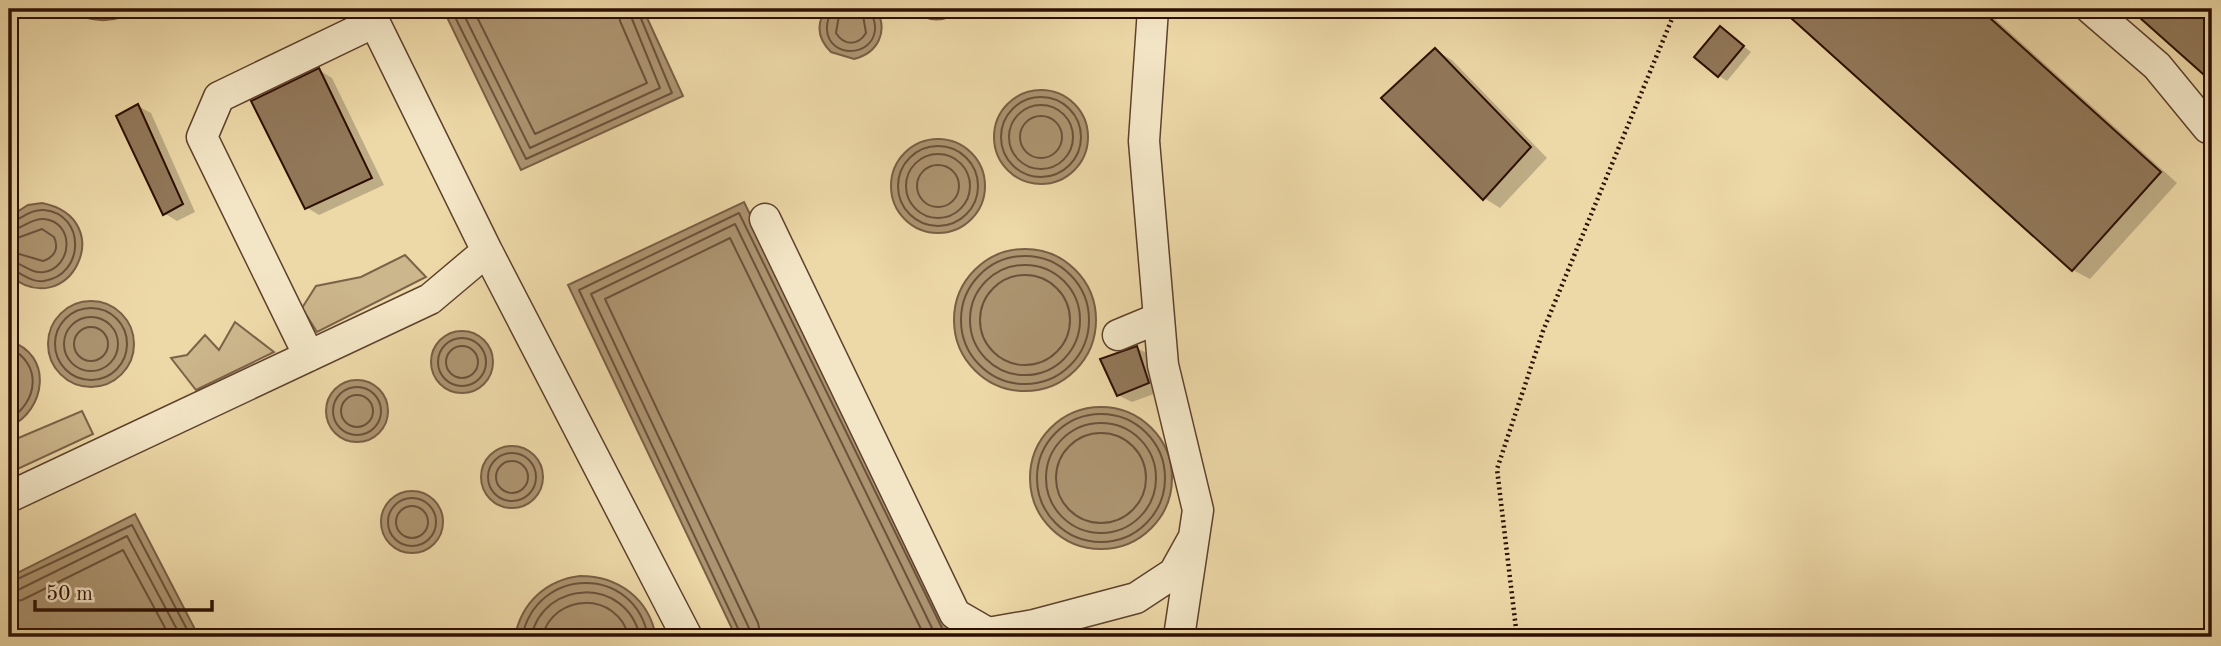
<svg xmlns="http://www.w3.org/2000/svg" width="2221" height="646" font-family="'Old Standard TT',serif">
<style>
.green{fill:#ccb68b;stroke:#7c6248;stroke-width:2}
.water{fill:#ac9470;stroke:#795f45;stroke-width:2}
.shadow{fill:#0003}
.lines{fill:none;stroke-linecap:round;stroke-linejoin:round}
.shore{stroke:#6c523a;stroke-width:2}
.building{fill:#917859;stroke:#2d0f04;stroke-width:2}
.minor-casing{stroke:#5d412d;stroke-width:33}
.path{stroke:#2d0f04;stroke-width:4.5;stroke-dasharray:2 3.5;stroke-linecap:butt}
.minor{stroke:#f3e6c6;stroke-width:30}
</style>
<rect width="100%" height="100%" fill="#edd8a7"/>
<filter id="stains"><feTurbulence type="fractalNoise" baseFrequency=".00286" numOctaves="4"/><feColorMatrix values="0 0 0 0 .2 0 0 0 0 .09 0 0 0 0 .02 0 0 0 .5 -.17"/></filter>
<radialGradient id="worn" r=".72"><stop offset=".6" stop-color="#630" stop-opacity="0"/><stop offset="1" stop-color="#630" stop-opacity=".3"/></radialGradient>
<path class="green" d="M405,255l21,22 -109,55 -15,-24 14,-22 45,-9z
M235,322l39,30 -78,38 -25,-32 16,-3 18,-20 14,15z
M82,411l11,23 -84,39v-31z"/>
<path class="water" d="M68,9h70c-22,15 -48,15 -70,0z
M443,9h200l40,87 -162,74z
M826,9h50c13,22 2,44 -22,50l-23,-7c-13,-13 -15,-28 -5,-43z
M913,9h48c-15,14 -34,14 -48,0z
M994 137a47 47 0 1 1 94 0a47 47 0 1 1-94 0Z
M891 186a47 47 0 1 1 94 0a47 47 0 1 1-94 0Z
M744,202l208,430 -11,5h-205l-168,-352z
M42,203c79,16 27,122 -33,72v-58l19,-12z
M954 320a71 71 0 1 1 142 0a71 71 0 1 1-142 0Z
M48 344a43 43 0 1 1 86 0a43 43 0 1 1-86 0Z
M431 362a31 31 0 1 1 62 0a31 31 0 1 1-62 0Z
M9,341c45,13 37,70 0,86z
M326 411a31 31 0 1 1 62 0a31 31 0 1 1-62 0Z
M1030 478a71 71 0 1 1 142 0a71 71 0 1 1-142 0Z
M481 477a31 31 0 1 1 62 0a31 31 0 1 1-62 0Z
M381 522a31 31 0 1 1 62 0a31 31 0 1 1-62 0Z
M135,514l64,123h-190v-60z
M580,576c39,0 69,23 76,61h-141c6,-34 31,-57 65,-61z"/>
<path class="shadow" d="M1784,9h200l193,174 -87,96 -17,-9z
M2132,9h80v70z
M1720,28l31,24 -24,29 -8,-5z
M1435,50l17,10 95,98 -47,50 -16,-10z
M319,70l13,8 52,107 -65,30 -13,-8z
M138,106l13,7 44,99 -18,9 -13,-8z
M1137,348l13,7 12,36 -30,11 -14,-7z"/>
<g class="lines">
<path class="shore" d="M451,9l75,150 146,-66 -35,-84
M461,9l69,139 130,-60 -32,-79
M473,9l62,125 112,-51 -27,-62 -2,-12
M831,9c-1,7 -5,13 -4,21 2,28 45,28 48,0 1,-8 -3,-14 -4,-21
M840,9l-4,24c8,13 22,13 30,0l-4,-24
M1001 137a40 40 0 1 1 80 0a40 40 0 1 1-80 0Z
M1009 137a32 32 0 1 1 64 0a32 32 0 1 1-64 0Z
M1020 137a21 21 0 1 1 42 0a21 21 0 1 1-42 0Z
M898 186a40 40 0 1 1 80 0a40 40 0 1 1-80 0Z
M906 186a32 32 0 1 1 64 0a32 32 0 1 1-64 0Z
M917 186a21 21 0 1 1 42 0a21 21 0 1 1-42 0Z
M9,222c12,-2 21,-13 35,-12 42,4 41,65 0,71 -15,2 -22,-10 -35,-11
M9,230c13,0 21,-12 35,-11 31,3 29,48 0,53 -14,2 -22,-10 -35,-11
M9,241l33,-12 12,8c5,11 1,20 -11,24l-34,-10
M961 320a64 64 0 1 1 128 0a64 64 0 1 1-128 0Z
M970 320a55 55 0 1 1 110 0a55 55 0 1 1-110 0Z
M980 320a45 45 0 1 1 90 0a45 45 0 1 1-90 0Z
M55 344a36 36 0 1 1 72 0a36 36 0 1 1-72 0Z
M64 344a27 27 0 1 1 54 0a27 27 0 1 1-54 0Z
M74 344a17 17 0 1 1 34 0a17 17 0 1 1-34 0Z
M438 362a24 24 0 1 1 48 0a24 24 0 1 1-48 0Z
M446 362a16 16 0 1 1 32 0a16 16 0 1 1-32 0Z
M9,348c34,15 29,55 0,71
M333 411a24 24 0 1 1 48 0a24 24 0 1 1-48 0Z
M341 411a16 16 0 1 1 32 0a16 16 0 1 1-32 0Z
M1037 478a64 64 0 1 1 128 0a64 64 0 1 1-128 0Z
M1046 478a55 55 0 1 1 110 0a55 55 0 1 1-110 0Z
M1056 478a45 45 0 1 1 90 0a45 45 0 1 1-90 0Z
M488 477a24 24 0 1 1 48 0a24 24 0 1 1-48 0Z
M496 477a16 16 0 1 1 32 0a16 16 0 1 1-32 0Z
M388 522a24 24 0 1 1 48 0a24 24 0 1 1-48 0Z
M396 522a16 16 0 1 1 32 0a16 16 0 1 1-32 0Z
M9,583l123,-58 59,112
M9,592l9,-2 109,-54 54,101
M9,602l13,-2 101,-50 47,87
M522,637c15,-72 113,-72 126,0
M531,637c13,-59 96,-60 109,0
M542,637c12,-45 75,-46 87,0
M742,637l-163,-347 160,-77 203,415 -1,9
M750,637l-1,-9 -158,-334 144,-70 197,404v9
M761,637l-3,-14 -153,-324 125,-61 191,391v8"/>
</g>
<path class="building" d="M1781,9h199l181,163 -89,99z
M2130,9h82v73z
M1720,26l24,20 -26,31 -24,-20z
M1435,48l96,99 -48,53 -102,-102z
M319,68l53,110 -67,31 -54,-108z
M138,104l45,100 -20,11 -47,-99z
M1137,346l12,37 -32,13 -17,-37z"/>
<g class="lines">
<g class="minor-casing">
<path id="minor" d="M1153,9l-9,132 15,177 4,47 35,145 -19,127
M2091,9l66,57 51,62 4,-4
M765,219l190,395 33,19 46,-8 102,-27 38,-25 20,-36
M487,251l200,386
M1118,335l41,-17
M309,356l-107,-219 17,-40 156,-75
M9,497l421,-198 57,-48 -119,-242"/>
</g>
<path class="path" d="M1517,637l-20,-168 46,-138 133,-322"/>
<use href="#minor" class="minor"/>
</g>
<rect width="2221" height="646" fill="none" stroke="#edd8a7" stroke-width="35"/>
<rect x="10" y="10" width="2200" height="625" fill="none" stroke="#2d0f04" stroke-width="3.5"/>
<rect x="18" y="18" width="2186" height="611" fill="none" stroke="#2d0f04" stroke-width="2"/>
<path d="M35 600v10h177v-10" fill="none" stroke="#2d0f04" stroke-width="3.5"/>
<text x="46" y="600" font-size="21" fill="#2d0f04" stroke="#f3e6c6" stroke-width="5" paint-order="stroke">50 m</text>
<rect width="100%" height="100%" filter="url(#stains)"/>
<rect width="100%" height="100%" fill="url(#worn)"/>
</svg>
